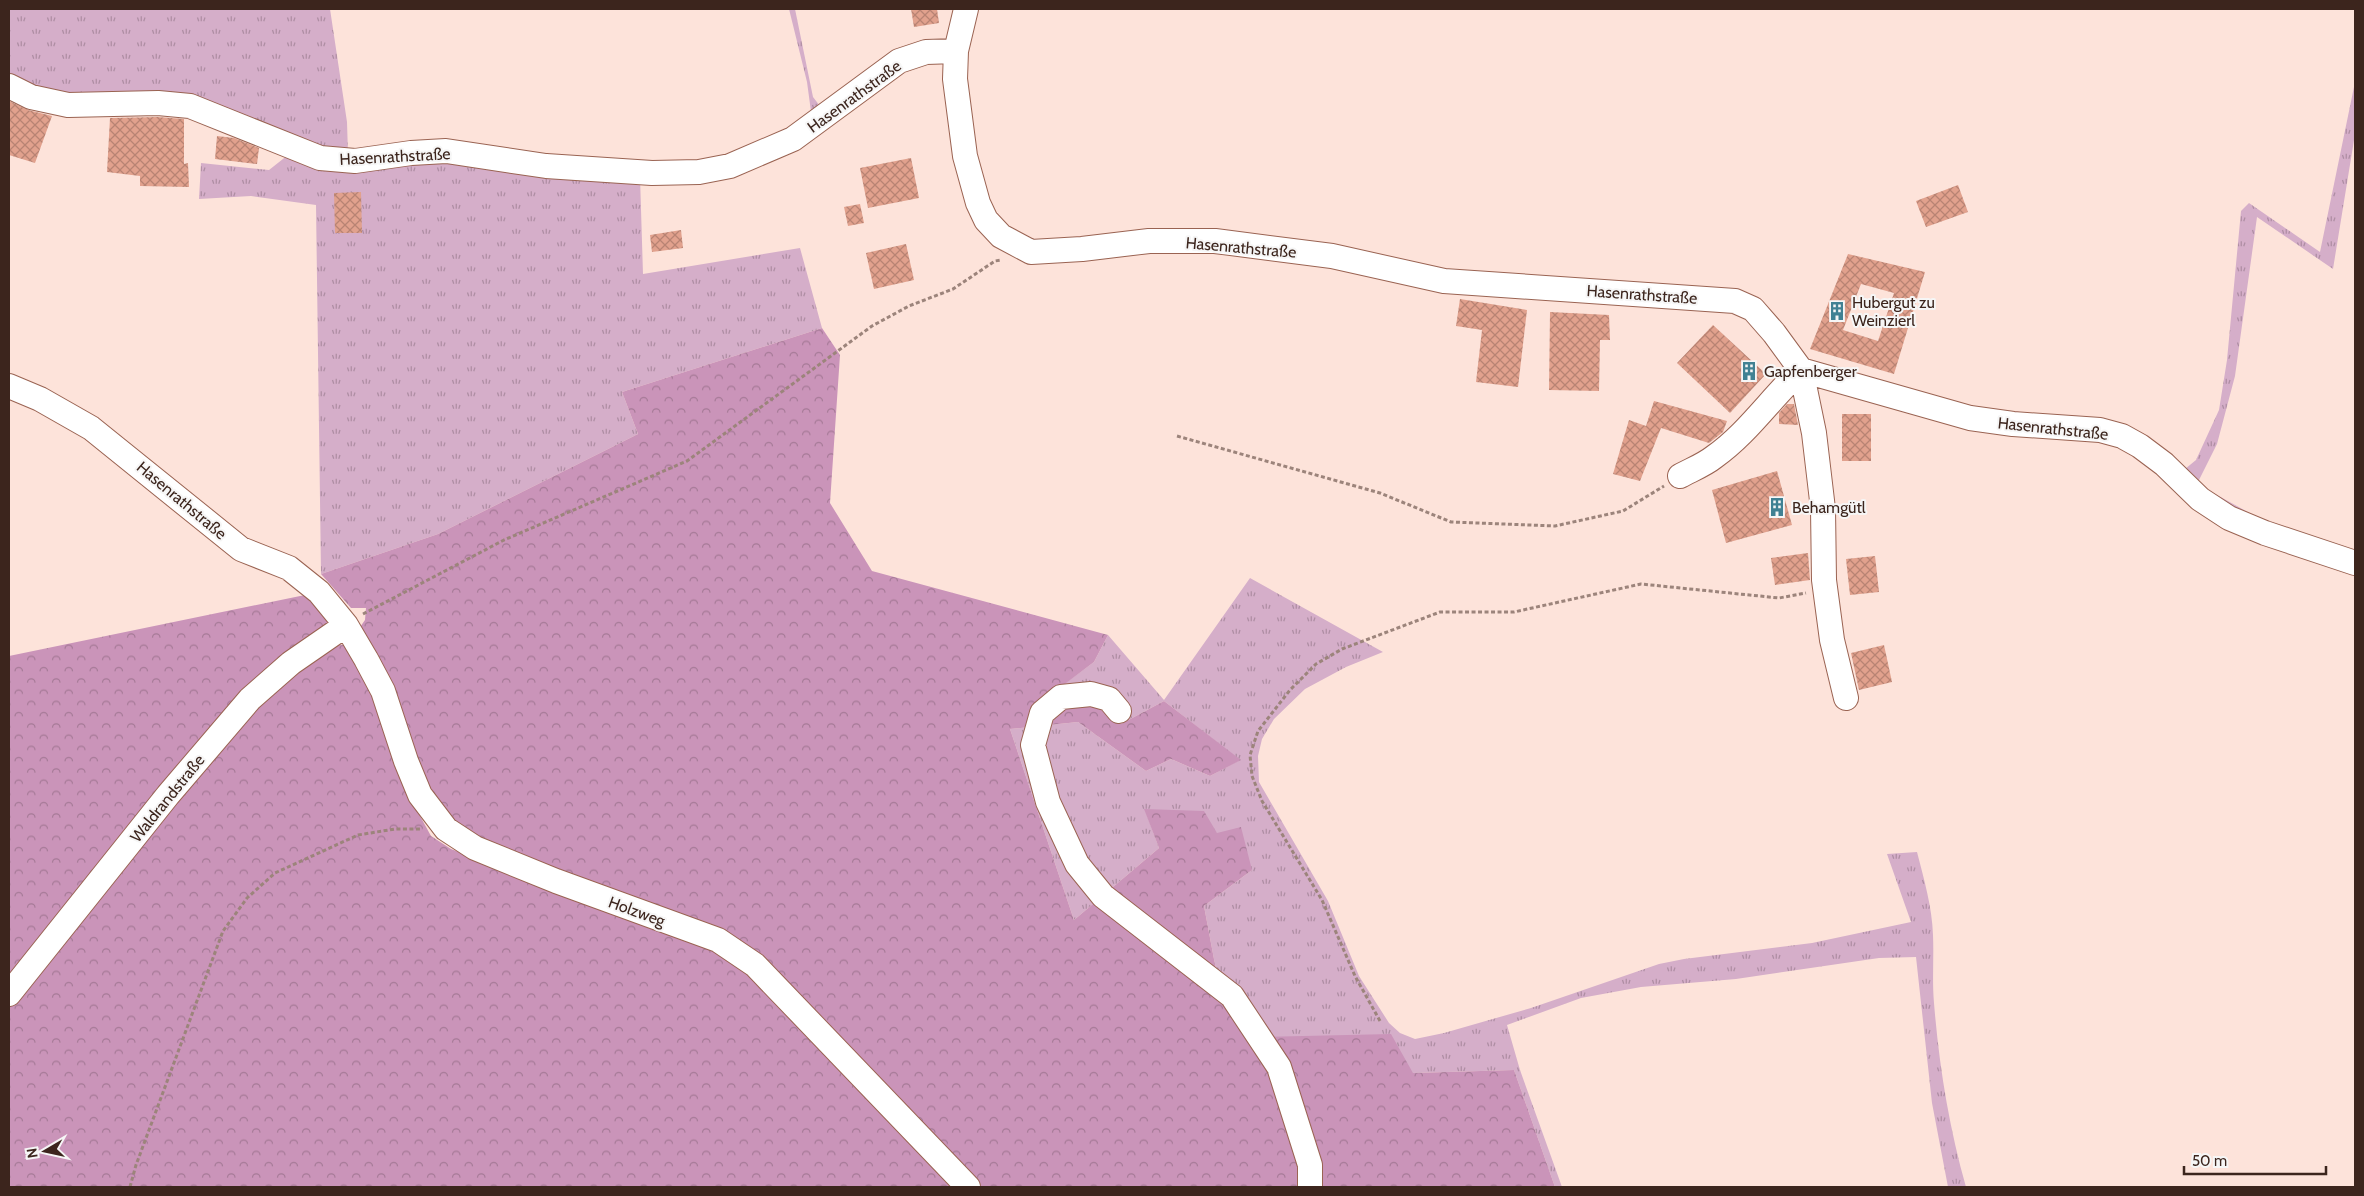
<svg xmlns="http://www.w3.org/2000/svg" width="2364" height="1196" font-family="Cabin,sans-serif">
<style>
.grass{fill:url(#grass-tufts)}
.forest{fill:url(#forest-crowns)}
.building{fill:url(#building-cross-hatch);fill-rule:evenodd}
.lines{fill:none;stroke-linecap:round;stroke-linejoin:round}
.minor-casing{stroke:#9a6352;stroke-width:26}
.path{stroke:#9c847b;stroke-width:3;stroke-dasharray:4 2.5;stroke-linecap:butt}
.minor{stroke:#fff;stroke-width:24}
.labels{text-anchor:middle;stroke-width:4;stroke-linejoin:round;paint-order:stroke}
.street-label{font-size:16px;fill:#3c251d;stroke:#f6f6f6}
.poi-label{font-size:16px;fill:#3c251d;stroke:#f6f6f6;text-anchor:start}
</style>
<defs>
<pattern id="grass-tufts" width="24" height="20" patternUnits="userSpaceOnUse" patternTransform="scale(1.25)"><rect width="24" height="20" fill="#d5aec9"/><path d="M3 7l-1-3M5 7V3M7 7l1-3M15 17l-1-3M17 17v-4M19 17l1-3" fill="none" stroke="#ae8da3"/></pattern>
<pattern id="forest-crowns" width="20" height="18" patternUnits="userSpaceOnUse" patternTransform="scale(1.25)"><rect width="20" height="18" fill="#ca94b9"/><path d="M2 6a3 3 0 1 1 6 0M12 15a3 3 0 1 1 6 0" fill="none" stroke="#a57996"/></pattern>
<pattern id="building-cross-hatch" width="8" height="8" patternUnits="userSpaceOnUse" patternTransform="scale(1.25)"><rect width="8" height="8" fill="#e1a18d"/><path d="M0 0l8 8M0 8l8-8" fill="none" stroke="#b88373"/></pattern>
</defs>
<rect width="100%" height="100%" fill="#fde3da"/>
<path class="grass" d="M9,9h321l17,113 1,32 292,23 3,97 157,-26 22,80 -200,64 16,42 -200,100 -117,40 -5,-369 -65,-9 -52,3 2,-36 68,7 19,-15 -63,-41 -139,-14 -77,-21z
M789,9h6l18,88 10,13 -11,9 -5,-37z
M2355,82v52l-22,135 -76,-52 -22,159 -18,68 -20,40 58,32 62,23 38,31 -199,-100 -32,-23 -151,-40 56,6 50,3 37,6 69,47 11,-9 23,-50 8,-50 14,-149 8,-8 71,49z
M1250,578l133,74 -37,15 -41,22 -31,30 -12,20 -4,17 1,26 69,119 31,75 30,47 11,10 15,6 29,-6 87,-25 128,-44 25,-5 128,-16 99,-21 -24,-68 30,-2c7,27 15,55 16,83 1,23 -1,45 1,68 5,62 15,124 32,184h-18l-16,-84 -16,-146 -37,1 -143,21 -95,8 -60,11 -74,27 13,45 42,117h-7l-41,-117 -101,3 -148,-36 -48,-62 -13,-69 48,-36 -35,-37 -72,-23 14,38 -85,72 -64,-191 68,-7 68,49 25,-12 39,17 30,-16 -76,-59 -43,23 -33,-24 -40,-4 46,-34 14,-27 56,65z"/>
<path class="forest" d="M822,328l18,27 -10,148 42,68 236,64 -14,27 -45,34 39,4 33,24 43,-23 77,59 -31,16 -39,-17 -25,12 -68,-49 -68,7 64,191 85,-72 -15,-39 60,2 13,22 24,-6 11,43 -48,36 13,69 47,62 127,-3 22,39 101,-3 41,117h-576l-223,-228 -267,-114 -38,-21 -17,-22 -76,-172 7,-10 1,-12h-15l-30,-34 117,-40 200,-100 -16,-42z
M305,595l24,22 1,11 -321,352v-324z
M336,644l14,2 24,46 28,91 29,53 20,13 84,32 183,66 29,24 204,216h-942v-180l247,-304z"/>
<path class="building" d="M911,9h26l2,14 -25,4z
M9,101l19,9 24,6 -17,47 -26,-8z
M158,117l26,2v45l4,-1 1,24 -49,-1v-10l-33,-4 3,-54z
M217,136l17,2 25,10 -2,16 -42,-5z
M911,158l8,40 -51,10 -8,-40z
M1958,185l10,27 -42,15 -10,-26z
M361,192l1,41h-27l-1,-40z
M860,204l4,19 -16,3 -4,-19z
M681,230l2,18 -31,4 -2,-17z
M906,244l8,36 -40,9 -8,-36z
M1848,254l77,18 -31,102 -84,-25zM1861,284l33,9 -16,48 -35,-11z
M1460,299l67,11 -9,77 -42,-5 6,-52 -26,-4z
M1550,312l59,3 1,25h-10l-1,51 -50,-1z
M1713,325l53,49 -36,39 -53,-50z
M1654,401l73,20 -4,11 -14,11 -48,-15 -21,53 -27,-7 16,-54 17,6z
M1787,404h7l4,21 -19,-1v-11z
M1842,414h29v47h-29z
M1777,471l15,54 -66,18 -14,-53z
M1808,553l2,27 -35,5 -4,-27z
M1875,556l4,36 -29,3 -4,-36z
M1884,645l8,37 -33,8 -8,-37z"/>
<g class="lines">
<g class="minor-casing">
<path id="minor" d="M966,9l-10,42 -1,28 10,77 13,47 8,17 15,16 30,16 51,-3 67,-8h66l117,15 112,25 291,20 18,8 21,24 27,37 169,48 43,6 87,6 22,6 18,10 24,18 36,35 29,19 36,15 90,30
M9,86l22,11 37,8 90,-2 32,3 130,52 35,3 56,-8 35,-2 100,15 106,7 47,-1 31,-6 63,-27 106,-78 27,-9 30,-1
M1801,370l13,63 9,76 1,71 8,60 14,58
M9,386l31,13 51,29 150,121 48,19 30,24 27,33 20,34 17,32 23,70 14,34 26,34 29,19 81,33 162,59 37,25 213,222
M1680,476c11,-6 24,-11 34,-19 33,-23 57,-59 87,-87
M1119,711l-10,-12 -18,-5 -30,3 -19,16 -9,32 15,57 29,62 26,32 129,100 47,71 31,98v22
M9,994l159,-199 82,-96 41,-36 55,-38"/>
</g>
<path class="path" d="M1177,436l203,57 71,29 104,4 68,-15 41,-25
M363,614l141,-74 183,-79 185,-135 37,-20 44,-17 42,-28 6,-1
M1380,1021l-25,-45 -33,-76 -60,-99 -10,-25 -2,-21 8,-24 32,-41 26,-26 26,-15 98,-37h74l127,-28 138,14 27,-5
M130,1187l6,-22 87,-234 24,-33 28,-25 83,-38 37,-6h25"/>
<use href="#minor" class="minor"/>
</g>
<defs>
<g id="building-bare" transform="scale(1.5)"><path d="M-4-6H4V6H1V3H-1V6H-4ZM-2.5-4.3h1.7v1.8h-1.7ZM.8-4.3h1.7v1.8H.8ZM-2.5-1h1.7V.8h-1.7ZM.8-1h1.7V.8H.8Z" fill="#408193" stroke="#f6f6f6" stroke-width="2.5" paint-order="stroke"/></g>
</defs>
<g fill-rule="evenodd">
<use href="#building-bare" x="1837" y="311"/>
<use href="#building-bare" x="1749" y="371"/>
<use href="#building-bare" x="1777" y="507"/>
</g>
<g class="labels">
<g class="street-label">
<text transform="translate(854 96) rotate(-36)" y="6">Hasenrathstraße</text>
<text transform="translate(395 156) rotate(-3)" y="6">Hasenrathstraße</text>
<text transform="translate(1241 247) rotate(5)" y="6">Hasenrathstraße</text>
<text transform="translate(1642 294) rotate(4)" y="6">Hasenrathstraße</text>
<text transform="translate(2053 428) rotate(6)" y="6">Hasenrathstraße</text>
<text transform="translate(182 500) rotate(40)" y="6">Hasenrathstraße</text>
<text transform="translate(167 798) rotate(-51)" y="6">Waldrandstraße</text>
<text transform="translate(637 911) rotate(20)" y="6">Holzweg</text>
</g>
<g class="poi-label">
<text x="1852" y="308">Hubergut zu<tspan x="1852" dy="18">Weinzierl</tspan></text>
<text x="1764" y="377">Gapfenberger</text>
<text x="1792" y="513">Behamgütl</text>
</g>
</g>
<rect width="2364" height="1196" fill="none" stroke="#3c251d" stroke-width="20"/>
<g transform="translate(45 1151) rotate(261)" stroke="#f6f6f6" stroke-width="4" paint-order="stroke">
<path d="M0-4L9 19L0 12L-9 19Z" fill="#3c251d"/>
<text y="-8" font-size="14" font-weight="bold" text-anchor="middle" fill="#3c251d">N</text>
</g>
<path d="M2184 1166v8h142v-8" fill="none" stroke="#3c251d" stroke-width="2.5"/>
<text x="2192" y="1166" font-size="15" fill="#3c251d" stroke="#f6f6f6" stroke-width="4" paint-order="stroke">50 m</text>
</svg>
